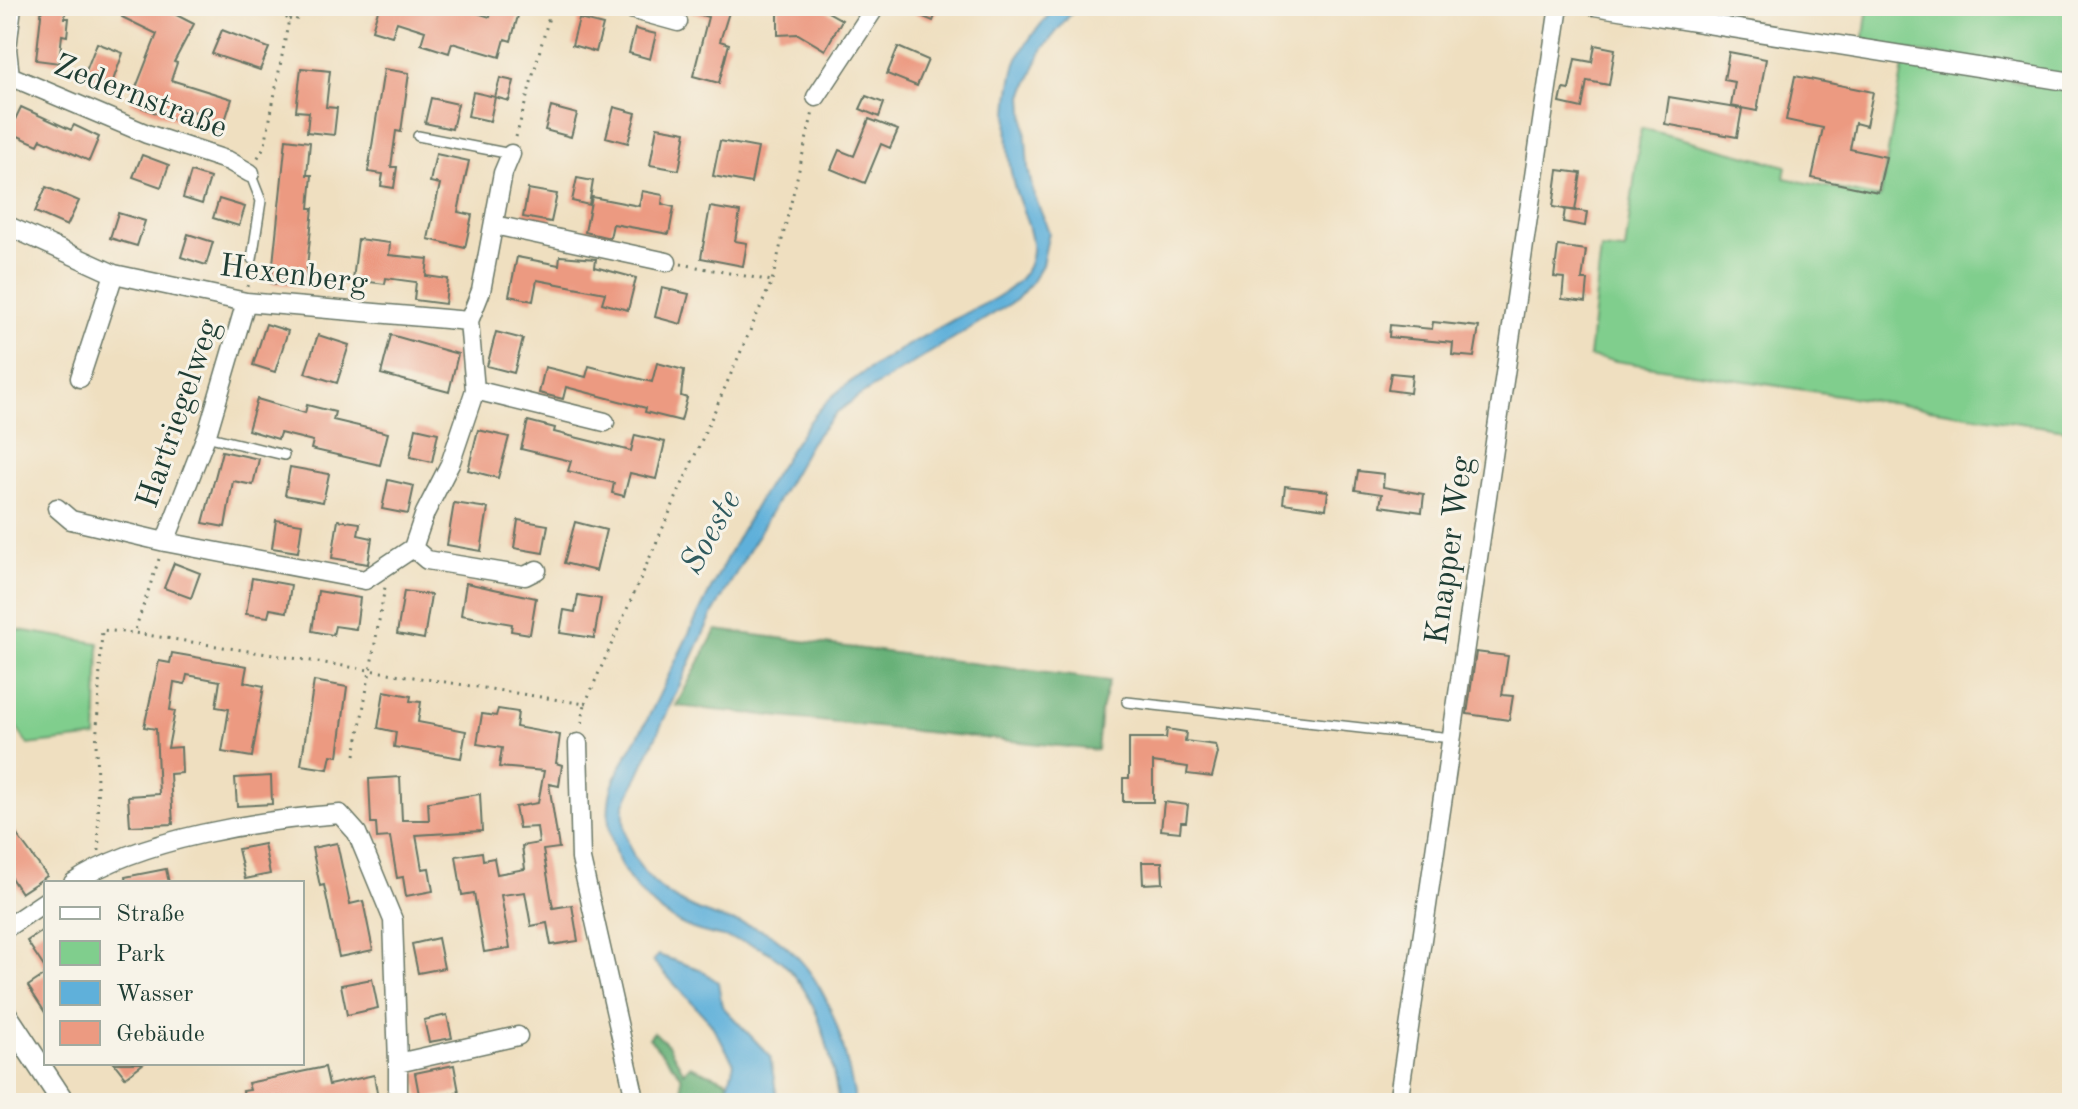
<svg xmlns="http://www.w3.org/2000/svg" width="2078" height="1109" font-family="'Old Standard TT',serif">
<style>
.green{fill:#80ce8d;stroke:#508660;stroke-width:2}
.forest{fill:#68b178;stroke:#447756;stroke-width:2}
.water{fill:#5fb0da;stroke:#3f7687;stroke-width:2}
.building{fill:#ec9a81}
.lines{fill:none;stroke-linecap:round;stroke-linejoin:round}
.service-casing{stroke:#687665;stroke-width:12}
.minor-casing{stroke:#687665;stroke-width:21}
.tertiary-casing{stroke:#687665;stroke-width:25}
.path{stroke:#687665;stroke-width:3;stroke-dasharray:2 6;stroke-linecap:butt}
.service{stroke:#fff;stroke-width:9}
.minor{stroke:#fff;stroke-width:18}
.tertiary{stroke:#fff;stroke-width:22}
.labels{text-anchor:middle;stroke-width:6;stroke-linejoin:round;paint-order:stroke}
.street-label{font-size:32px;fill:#1f3d34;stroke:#f7f3e8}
.water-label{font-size:34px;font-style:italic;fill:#2f5a5e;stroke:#f7f3e8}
</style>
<rect width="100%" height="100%" fill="#f7f3e8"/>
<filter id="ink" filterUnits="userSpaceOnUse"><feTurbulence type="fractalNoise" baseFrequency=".0125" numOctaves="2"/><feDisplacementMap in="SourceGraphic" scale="16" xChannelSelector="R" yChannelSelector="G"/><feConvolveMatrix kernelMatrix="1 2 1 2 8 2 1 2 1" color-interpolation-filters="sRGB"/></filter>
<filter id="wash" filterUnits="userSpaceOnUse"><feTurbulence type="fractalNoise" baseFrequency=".006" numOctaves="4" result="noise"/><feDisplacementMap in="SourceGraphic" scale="32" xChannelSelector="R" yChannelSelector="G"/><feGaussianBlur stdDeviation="1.8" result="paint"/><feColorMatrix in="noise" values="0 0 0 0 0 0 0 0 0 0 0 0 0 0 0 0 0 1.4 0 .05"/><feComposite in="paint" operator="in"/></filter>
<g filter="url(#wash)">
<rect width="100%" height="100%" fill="#efdfc0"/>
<path class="green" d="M1868,6h204v70l-209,-32z
M1904,61l168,31v339l-483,-74 12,-108 24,2 16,-123 145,38 -2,12 96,20z
M6,628l93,15 -3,94 -68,8 -22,-34z"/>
<path class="forest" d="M716,630l393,51 -8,29 -4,40 -421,-44z
M654,1032l14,13 16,27 6,-6 38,15 -4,22h-41l-2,-28 -32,-37z"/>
<path class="water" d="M1056,6h21l-35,44 -19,46 5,72 5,24 16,40 -7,33 -11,18 -15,17 -160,98 -20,15 -25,29 -99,173 -88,191c-4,63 45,98 100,113 17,5 38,8 52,19 52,38 66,97 78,156v9h-15c-9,-51 -18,-103 -56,-140 -24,-23 -55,-23 -84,-32 -35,-10 -73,-46 -84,-80 -6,-17 -8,-37 -5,-55 5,-28 28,-56 40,-82 41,-84 79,-169 130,-248 17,-26 35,-57 60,-76 35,-28 75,-49 113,-70 23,-13 48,-21 66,-40 29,-31 2,-65 -6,-98 -8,-34 -7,-78 1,-112 6,-24 27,-45 42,-64z
M658,955l41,14 19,13 4,24 48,50 8,47h-54l10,-40 -24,-41 -57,-61z"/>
<g id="blocks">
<path class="building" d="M42,6h24l-1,12h4l-2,18 -5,-1 -3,28 -23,-3z
M127,6h32l35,18 -20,38 3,1 -6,17 61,19 -12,37 -16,-5 4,-15 -18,-6 -5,14 -55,-21 27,-69 -35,-17z
M391,6h64l35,11 3,-9 25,8 -7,25 -6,-2 -5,18 -48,-14 -3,10 -28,-9 4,-13 -28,-9 -5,14 -20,-6 7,-23 10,3z
M682,6h49l-11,35 9,3 -10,39 -26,-7 15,-59 -27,-8z
M778,6h39l25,14 -17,30 -27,-16 -20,1z
M897,6h42l-6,15z
M579,19l24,6 -7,27 -24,-7z
M635,29l21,5 -6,25 -21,-6z
M222,30l47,18 -9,22 -48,-16z
M97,43l26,10 -12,33 -27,-10z
M1595,45l20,4 -6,36 -22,-4 -5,27 -22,-5 3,-14 6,1 6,-31 17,3z
M898,47l30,13 -11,26 -30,-12z
M1729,52l37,7 -9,52 -26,-5 4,-24 -11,-2z
M301,68l29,3 -4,36 11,1 -3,27 -27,-3 2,-20 -13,-1z
M384,69l25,4 -8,59 -5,-1 -5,36h6l-3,21 -13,-2 2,-12 -15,-2z
M1795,76l78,16 -7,34 -11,-3 -5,26 36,8 -8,35 -66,-14 11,-50 -37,-8z
M500,78l14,3 -5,20 -14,-4z
M473,92l22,5 -5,24 -22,-5z
M866,96l18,7 -5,14 -19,-8z
M1669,97l73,12 -5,28 -72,-13z
M431,98l27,6 -6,25 -27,-6z
M21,107l50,23 3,-5 25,12 -10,24 -48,-22 -3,6 -29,-13z
M551,107l26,7 -6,23 -26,-7z
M614,107l22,6 -8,30 -22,-6z
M869,119l29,11 -8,18 -9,-4 -16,39 -34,-14 8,-19 15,6z
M657,127l29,5 -7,38 -29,-5z
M286,139l24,3 -3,33h5l-3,33h4l-8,79 -34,-4z
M720,141l38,7 -7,35 -38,-7z
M436,154l33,7 -11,51 14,3 -7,33 -37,-9 12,-55 -10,-2z
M142,155l27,10 -8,22 -28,-10z
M1558,170l23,3 -6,38 -22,-4z
M191,172l19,6 -8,26 -19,-6z
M577,178l16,3 -4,24 -17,-4z
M46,187l33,14 -12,25 -32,-14z
M528,189l29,5 -6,28 -28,-5z
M642,191l21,4 -1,9 12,3 -5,27 -56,-10 -3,14 -25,-6 7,-35 47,9z
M219,199l26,8 -6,19 -26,-8z
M710,207l30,5 -5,29 12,2 -4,23 -42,-8z
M1565,209l22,3 -2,14 -22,-4z
M118,213l27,8 -8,25 -27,-8z
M188,234l25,8 -7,23 -25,-8z
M358,239l32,4 -1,12 39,4 -2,17 22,3 -3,25 -31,-4 2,-18 -30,-4 -1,6 -32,-4z
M1558,246l28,4 -4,30h6l-2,22 -24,-3 2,-21 -10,-1z
M560,256l36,3 -1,8 41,11 -8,32 -26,-7 3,-10 -68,-13 -4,21 -24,-5 8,-39 42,8z
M662,288l27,6 -8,30 -26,-7z
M1433,322l46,5 -5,30 -22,-2 1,-12 -64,-6 1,-12 42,4z
M266,324l22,7 -13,41 -22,-7z
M496,332l27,7 -9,34 -27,-7z
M318,335l31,10 -12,38 -32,-10z
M391,335l67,19 -9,38 -68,-18z
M657,363l27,7 -3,26 6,2 -6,23 -36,-9 1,-4 -80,-21 -3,12 -24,-6 6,-26 41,10 3,-11 63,16z
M1391,373l21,2 -2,18 -22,-3z
M257,399l48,14 2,-8 28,7 -2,8 55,13 -8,32 -69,-16 2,-8 -33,-8 -2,6 -30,-9z
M528,421l27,7 -1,4 77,19 4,-16 30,7 -9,37 -26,-6 -6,23 -12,-3 2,-10 -46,-12 3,-10 -50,-12z
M416,428l22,5 -6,29 -22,-5z
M478,430l31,7 -11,41 -30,-8z
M222,451l37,8 -6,26 -20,-4 -8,46 -22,-4z
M290,467l39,7 -6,28 -38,-7z
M1358,471l26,3 -1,13 41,7 -2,18 -42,-6 2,-12 -27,-4z
M388,480l26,6 -6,28 -26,-5z
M1285,486l43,5 -2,18 -43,-6z
M454,503l34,5 -7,43 -34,-6z
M276,520l26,4 -4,28 -26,-4z
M338,520l22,3 -2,12 14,3 -4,26 -36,-6z
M518,520l30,5 -5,28 -29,-5z
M575,522l31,8 -10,41 -32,-8z
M174,563l26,10 -9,25 -27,-10z
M252,578l39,7 -4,27 -17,-3 -2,8 -22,-3z
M466,583l70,15 -6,36 -19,-3 1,-7 -51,-9z
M318,591l42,7 -4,31 -21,-3 -2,9 -21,-4z
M404,591l27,4 -7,44 -27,-5z
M578,595l23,4 -7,39 -34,-5 4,-23 11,2z
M1476,652l32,4 -6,39 11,1 -4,24 -42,-6z
M172,653l75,13 -3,16 20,4 -12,71 -30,-5 7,-43 -13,-2 4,-26 -33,-6 -2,9 -11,-2 -4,28 5,1 -7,37 13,-1 1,26 -12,1 3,50 -43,2 -2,-30 31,-2 -3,-65 -12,-2 15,-66 11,2z
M314,681l33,6 -9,69 -7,-1 -3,14 -27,-4z
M384,691l27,5 -1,5 11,1 -3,20 48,9 -5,27 -67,-11 2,-15 -18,-4z
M498,709l20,3 -2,15 44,8 -4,28 6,2 -3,21 -10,-2 10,64 -16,2 10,58 19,-3 6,36 -27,4 -4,-22 -16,3 -6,-34 -24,3 9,53 -26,4 -10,-59 -12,2 -6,-39 26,-4 1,8 11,-2 3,16 28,-5 -3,-23 17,-3 -2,-16 -18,1 -4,-21 23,-4 6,-32 -45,-4 3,-19 -25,-4 5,-30 14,2z
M1167,729l19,3 -1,9 31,4 2,8 -6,24 -25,-3 1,-7 -35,-5v40h-30v-24h6v-40h37z
M271,776l1,28 -35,2 -2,-28z
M400,777l2,43h27l-1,-18 52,-8 2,37 -66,4 6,34 7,-1 4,23 -27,5 -3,-19 -6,1 -7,-41 -13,1 -1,-15h-5l-2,-44z
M1164,802l24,3 -2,17h-5l-1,10 -19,-2z
M6,820l41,56 -26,17 -15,-23z
M337,843l13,61 13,-3 10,49 -34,7 -15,-72 -4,1 -8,-38z
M264,844l6,30 -25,5 -7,-30z
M1142,862h20l1,21 -20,1z
M166,869l3,14h-43l-1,-6z
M46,928v42l-19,-29z
M438,938l6,30 -26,5 -6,-29z
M46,974v40l-18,-28z
M372,979l6,29 -31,7 -6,-30z
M447,1015l5,23 -23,4 -5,-22z
M114,1063h30l-19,14z
M454,1065l5,27 -39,8 -5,-27z
M325,1067l4,18 45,-10 4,23 -26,5h-107l-2,-12 7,-1 -2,-7z"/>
</g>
</g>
<g filter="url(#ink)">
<use href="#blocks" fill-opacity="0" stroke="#687665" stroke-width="2"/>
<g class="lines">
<g class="service-casing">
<path id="service" d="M418,136l93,18
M250,173l11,28 -9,58
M206,436l78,19
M1127,702l324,36"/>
</g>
<g class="minor-casing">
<path id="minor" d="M620,6l58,16
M1594,6l478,76
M10,76l137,58 82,27 21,12
M6,79l4,-3 -3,-27 5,-43
M816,97l60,-91
M6,225l108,49 132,28 223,19
M494,225l173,37
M80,378l34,-104
M475,390l130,32
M57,508l14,12 94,22 43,-111 38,-129
M165,542l200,38 48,-32 12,-35 25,-49 25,-74 -6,-69 12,-30 22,-118 8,-19
M413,548l14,12 98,16 12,-6
M578,743l3,116 55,244
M73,883c67,-45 188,-63 267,-69l17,19 36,87 5,143 120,-27
M6,928l40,-27
M398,1103v-40
M1398,1103l161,-1097"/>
</g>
<g class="tertiary-casing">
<path id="tertiary" d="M6,1015l58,88"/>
</g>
<path class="path" d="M256,6l33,13 -24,126 -8,14
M289,19l7,2 5,-15
M516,137l36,-131
M681,264l91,17
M248,287l2,-16
M159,559l-25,74 451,71 -4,24
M585,704l187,-423 41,-169
M355,755l30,-168
M99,851l-3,-103 6,-118 32,3"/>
<use href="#service" class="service"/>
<use href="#minor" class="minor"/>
<use href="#tertiary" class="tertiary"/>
</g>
</g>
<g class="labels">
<g class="street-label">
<text transform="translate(141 95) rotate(21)" y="11">Zedernstraße</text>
<text transform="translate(294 273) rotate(7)" y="11">Hexenberg</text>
<text transform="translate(177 413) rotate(-71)" y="11">Hartriegelweg</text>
<text transform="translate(1448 550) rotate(-82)" y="11">Knapper Weg</text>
</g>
<g class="water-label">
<text transform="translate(709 531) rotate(-61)" y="12">Soeste</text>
</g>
</g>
<rect width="2078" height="1109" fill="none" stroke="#f7f3e8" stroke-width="32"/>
<rect x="44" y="881" width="260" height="184" fill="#f7f3e8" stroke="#a1aaa0" stroke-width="2"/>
<rect x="60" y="907" width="40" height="12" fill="#ffffff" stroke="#a1aaa0" stroke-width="2"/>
<text x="116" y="921" font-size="24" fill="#1f3d34">Straße</text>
<rect x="60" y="941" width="40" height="24" fill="#80ce8d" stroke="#a1aaa0" stroke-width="2"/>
<text x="116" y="961" font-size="24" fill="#1f3d34">Park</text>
<rect x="60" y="981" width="40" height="24" fill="#5fb0da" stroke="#a1aaa0" stroke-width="2"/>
<text x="116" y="1001" font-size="24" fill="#1f3d34">Wasser</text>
<rect x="60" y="1021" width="40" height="24" fill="#ec9a81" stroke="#a1aaa0" stroke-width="2"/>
<text x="116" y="1041" font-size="24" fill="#1f3d34">Gebäude</text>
</svg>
